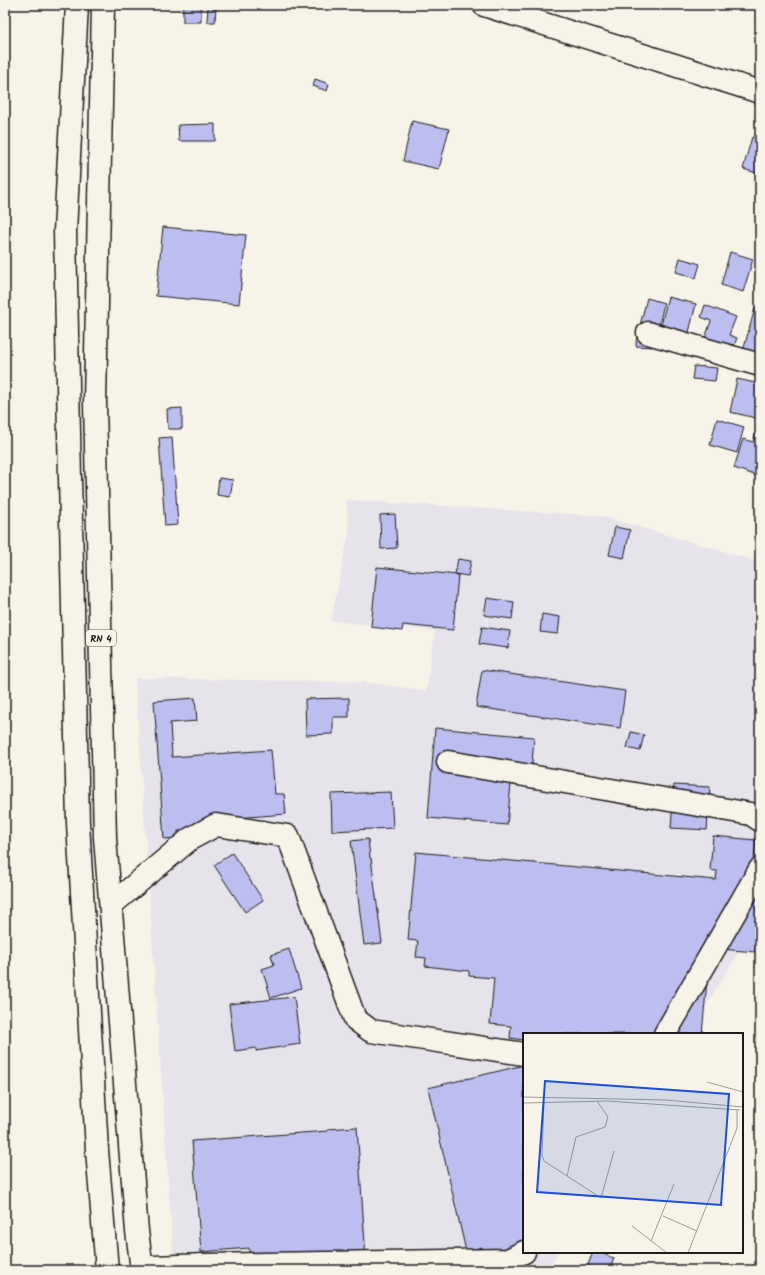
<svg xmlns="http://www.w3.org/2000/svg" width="765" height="1275" font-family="Kalam,sans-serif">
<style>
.built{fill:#e6e3ea}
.building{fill:#bdbef0;stroke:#1c1c1c}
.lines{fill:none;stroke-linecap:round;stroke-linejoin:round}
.minor-casing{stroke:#1c1c1c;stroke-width:25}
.highway-casing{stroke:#1c1c1c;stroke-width:25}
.minor{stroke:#f7f3e8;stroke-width:22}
.highway{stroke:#f7f3e8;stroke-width:22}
.labels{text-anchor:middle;stroke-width:3;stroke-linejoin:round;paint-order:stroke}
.shield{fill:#f7f3e8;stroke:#5e5c59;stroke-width:1}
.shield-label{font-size:10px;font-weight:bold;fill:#1c1c1c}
.inset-road{fill:none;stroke:#9f9d96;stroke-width:1}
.view{fill:#1d4ed8;fill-opacity:0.15;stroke:#1d4ed8;stroke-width:2}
.inset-edge{fill:none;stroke:#1c1c1c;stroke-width:2}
</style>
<rect width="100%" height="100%" fill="#f7f3e8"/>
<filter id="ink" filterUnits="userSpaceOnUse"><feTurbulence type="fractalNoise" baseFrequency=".025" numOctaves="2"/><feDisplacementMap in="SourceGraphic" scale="8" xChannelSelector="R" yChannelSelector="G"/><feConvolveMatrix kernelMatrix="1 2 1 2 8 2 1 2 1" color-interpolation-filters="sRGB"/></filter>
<g filter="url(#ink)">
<path class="built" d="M346,500l255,16 159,46v355l-71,117h-165v218h34l-11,18h-373l-39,-592 230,4 61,9 9,-60 -104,-10 18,-89z"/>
<path class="building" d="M183,6h18v16h-18z
M208,6h8l-1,16h-8z
M315,79l14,5 -2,7 -14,-5z
M412,121l37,8 -10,40 -36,-8z
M215,124v17h-36l-1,-16z
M752,137l8,2v35l-17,-5z
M163,227l83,8 -7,69 -83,-8z
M730,252l23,7 -10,33 -22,-7z
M680,258l20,6 -4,14 -20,-6z
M668,297l28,7 -9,36 -28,-7z
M647,298l17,5 -6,27 -18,-5z
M705,305l31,12 -7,18 8,3 -5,13 -28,-10 7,-20 -10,-4z
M755,308l5,2v50l-18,-5z
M637,328l16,2 -1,17 -16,-1z
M694,366l23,2 -2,13 -23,-2z
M737,379l23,5v35l-30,-7z
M182,408v21h-14l-1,-20z
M717,419l27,8 -7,26 -27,-8z
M760,421v56l-26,-9 9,-29 10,3z
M172,437l6,88 -13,1 -6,-88z
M219,478l14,2 -3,17 -13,-2z
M395,514l2,34 -16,1 -1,-34z
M615,527l15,3 -6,28 -15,-3z
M458,559l13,2 -3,15 -13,-2z
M377,567l81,8 -5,55 -50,-5 -1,6 -31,-4z
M487,598l27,4 -2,17 -28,-4z
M542,614l18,3 -2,17 -18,-2z
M482,627l28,4 -2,17 -29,-4z
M482,670l143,21 -5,37 -144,-21z
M195,698l2,23 -27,2 2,34 99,-7 4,44h9l2,20 -50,4 1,8 -59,5v7l-14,1 -10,-138z
M349,698v19h-16v17l-27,1 -1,-36z
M435,728l99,9 -2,27 -19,-1 -6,62 -79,-7z
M631,732l13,3 -4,16 -13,-3z
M674,785l36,2 -3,43 -36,-2z
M391,792l2,36 -61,3 -1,-37z
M713,836l43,4 -4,38h8v26l-5,48 -45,-4 -8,86h-178v6l-14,-2 1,-12 -21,-2 4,-46 -25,-2v-5l-44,-5 1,-8 -10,-1 2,-16 -10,-1 8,-88 300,28 1,-9 -7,-1z
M368,839l2,19h1l11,85 -18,2 -13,-104z
M232,853l31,47 -18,12 -31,-47z
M289,949l12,39 -30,10 -9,-29 12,-4 -3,-10z
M294,997l6,47 -44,7v-3l-21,3 -6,-47z
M524,1065v184l-39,10 -3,-12 -16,4 -38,-163z
M357,1127l9,132 -116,9 -1,-20 -48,4 -9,-111 136,-10v-2z
M593,1252h5l16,6 -4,12h-24z"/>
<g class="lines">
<g class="minor-casing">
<path id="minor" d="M484,5l276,87
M648,333l112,32
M448,762l303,52 9,6
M111,905l79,-66 26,-14 72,11 67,183 16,12 153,23
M665,1034l95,-165
M153,1267l52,-2 303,-5 16,-8"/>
</g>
<g class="highway-casing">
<path id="highway" d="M77,5l-12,226 4,203 9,389 19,327 10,120
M103,5l-8,398 10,435 32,393 5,39"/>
</g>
<use href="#minor" class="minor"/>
<use href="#highway" class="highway"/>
</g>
</g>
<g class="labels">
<rect class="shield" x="86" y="630" width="30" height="16" rx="3"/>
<g class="shield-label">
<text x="101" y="642">RN 4</text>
</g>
</g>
<g transform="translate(523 1033)">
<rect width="220" height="220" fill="#f7f3e8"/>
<path class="inset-road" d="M184,49l36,10M0,64l143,3 77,7M0,70l84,-2 133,9M21,70l-2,52 2,6 57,37 13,-47M44,143l9,-39 29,-10 3,-10 -11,-16M140,183l34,15M109,193l35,27M128,208l23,-57M165,220l49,-125v-18"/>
<path class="view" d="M22,48l184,13 -8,111 -184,-13z"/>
<rect width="220" height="220" class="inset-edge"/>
</g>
<rect width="765" height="1275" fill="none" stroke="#f7f3e8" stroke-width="20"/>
<rect x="10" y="10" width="745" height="1255" fill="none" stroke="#1c1c1c" stroke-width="1.5" filter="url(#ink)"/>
</svg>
